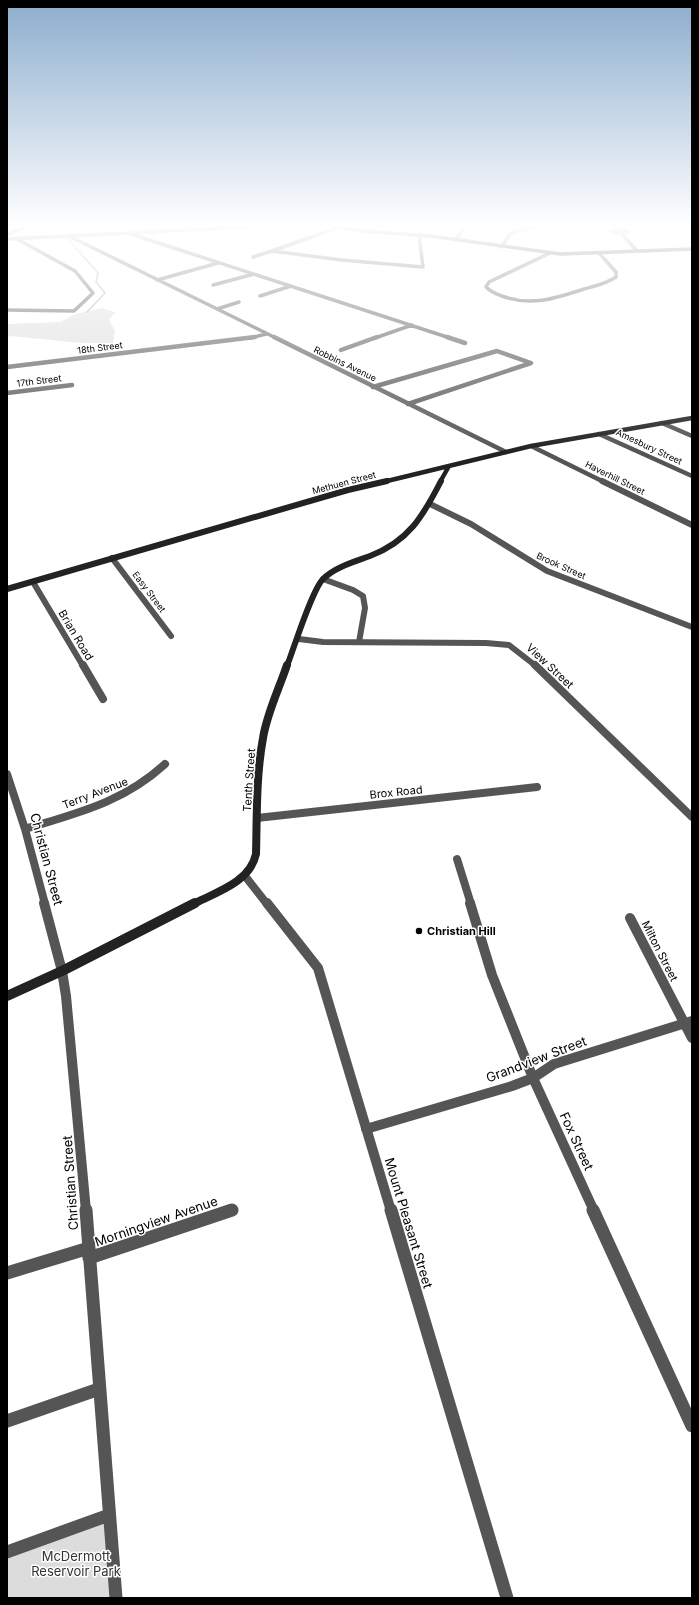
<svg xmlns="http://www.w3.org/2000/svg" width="699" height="1605" font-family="Inter,sans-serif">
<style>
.green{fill:#dcdcdc}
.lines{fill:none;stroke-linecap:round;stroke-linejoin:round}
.stream{stroke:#a3a3a3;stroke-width:1.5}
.street-far5{stroke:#555;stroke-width:3.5}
.street-far4{stroke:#555;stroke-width:4.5}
.street-far3{stroke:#555;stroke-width:6}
.street-far2{stroke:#555;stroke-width:8}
.street-far1{stroke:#555;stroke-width:10}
.street{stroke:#555;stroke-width:13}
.secondary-far4{stroke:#222;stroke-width:3.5}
.secondary-far3{stroke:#222;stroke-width:4.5}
.secondary-far2{stroke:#222;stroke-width:6}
.secondary-far1{stroke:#222;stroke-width:8}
.secondary{stroke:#222;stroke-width:10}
.poi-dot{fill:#000;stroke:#fff;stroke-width:1.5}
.labels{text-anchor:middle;stroke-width:3;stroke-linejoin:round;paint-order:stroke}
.far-street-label{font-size:9px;fill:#000;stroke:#fff}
.street-label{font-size:11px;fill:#000;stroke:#fff}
.poi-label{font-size:11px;font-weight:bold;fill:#000;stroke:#fff;text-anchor:start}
.near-street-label{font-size:13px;fill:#000;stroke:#fff}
.near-park-label{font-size:13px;fill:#333;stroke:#fff}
</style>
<rect width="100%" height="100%" fill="#fff"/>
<path class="green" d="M102,308l13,4 -6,8 6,11 -2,12c-35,2 -70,-5 -106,-7v-12l53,-2 16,-8z
M109,1515l7,83h-109v-46z"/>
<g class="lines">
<path class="stream" d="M68,235l2,-9
M67,238l31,35 -2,9 9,11 -18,19"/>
<path class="street-far5" d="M337,228l-65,23 70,9 81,7 -4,-32
M618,229l10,2 -6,3 -11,-3z
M131,234l319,104
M622,234l14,16
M71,237l205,101
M7,239l260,-13
M456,240l9,-14
M501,247l10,-14 25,-7
M550,253l-61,29 -3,5c5,5 10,7 16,9 30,11 54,2 82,-7 11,-3 22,-5 32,-12v-5l-17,-19
M253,257l19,-6
M157,280l61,-17
M213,285l41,-11
M260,296l31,-10
M217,309l22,-7
M7,310l67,1 19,-18 -18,-22 -58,-32
M250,338l16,-4
M375,338l37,-13"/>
<path class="street-far4" d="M274,337l232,115
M447,337l18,6
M341,350l36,-13
M7,367l248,-30
M373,387l124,-36 34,12 -123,41
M7,393l65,-8
M662,423l30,13
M599,434l93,42
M531,446l73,36"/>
<path class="street-far3" d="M602,481l90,44
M430,504l41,20 76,47 145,56
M112,558l59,78
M323,579l30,11 10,6 2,12 -6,34
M33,582l50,84
M299,639l24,3 163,1 23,2 27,21"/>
<path class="street-far2" d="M83,665l20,34
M535,665l157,152
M7,774l18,55 20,75
M257,818l280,-31
M25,829c52,-16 99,-27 140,-65
M457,859l14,45
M245,876l22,28"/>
<path class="street-far1" d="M44,903l18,68 4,25 20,215
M267,903l51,65 73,243
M470,903l22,72 41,103 61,133
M630,918l62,120
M366,1129l146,-43 21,-8 21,-14 138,-43
M230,1211l2,-1"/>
<path class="street" d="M86,1210l30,388
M391,1210l116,388
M593,1210l99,216
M89,1258l143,-48
M7,1273l82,-25
M7,1421l92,-32
M7,1552l102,-37"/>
<path class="secondary-far4" d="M332,226l32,5 67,5 130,18 131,-5
M7,234l21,-8"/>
<path class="secondary-far3" d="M383,482l148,-36 161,-28
M440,482l9,-16"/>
<path class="secondary-far2" d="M7,589l341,-99 39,-9
M287,666c7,-18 25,-76 36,-87 12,-12 31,-17 47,-23 39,-15 53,-40 71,-75"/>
<path class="secondary-far1" d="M193,904c24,-12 57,-22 63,-50 1,-39 0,-78 7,-116 4,-25 16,-49 24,-73"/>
<path class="secondary" d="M7,996l57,-26 131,-67"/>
</g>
<linearGradient id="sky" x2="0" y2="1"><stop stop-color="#8cadcc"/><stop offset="0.5" stop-color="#fff"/><stop offset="1" stop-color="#fff" stop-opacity="0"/></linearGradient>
<rect width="699" height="451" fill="url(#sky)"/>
<circle class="poi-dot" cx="419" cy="931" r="4"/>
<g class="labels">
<g class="far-street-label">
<text transform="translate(100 348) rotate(-7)" y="3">18th Street</text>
<text transform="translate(345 364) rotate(26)" y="3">Robbins Avenue</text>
<text transform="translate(39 381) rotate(-7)" y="3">17th Street</text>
<text transform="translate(649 447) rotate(25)" y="3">Amesbury Street</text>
<text transform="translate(615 478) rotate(26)" y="3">Haverhill Street</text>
<text transform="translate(344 483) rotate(-15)" y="3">Methuen Street</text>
<text transform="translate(561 566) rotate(24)" y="3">Brook Street</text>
<text transform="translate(149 592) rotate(53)" y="3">Easy Street</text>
</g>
<g class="street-label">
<text transform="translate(76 635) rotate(59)" y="4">Brian Road</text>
<text transform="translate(550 666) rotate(43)" y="4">View Street</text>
<text transform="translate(249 780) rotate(-86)" y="4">Tenth Street</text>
<text transform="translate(396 792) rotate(-6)" y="4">Brox Road</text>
<text transform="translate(95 793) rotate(-21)" y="4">Terry Avenue</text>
<text transform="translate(660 951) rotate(63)" y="4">Milton Street</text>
</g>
<g class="poi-label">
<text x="427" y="935">Christian Hill</text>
</g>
<g class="near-street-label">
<text transform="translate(47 859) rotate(75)" y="5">Christian Street</text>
<text transform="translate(536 1059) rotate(-21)" y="5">Grandview Street</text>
<text transform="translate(577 1141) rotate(65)" y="5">Fox Street</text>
<text transform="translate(70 1183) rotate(-94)" y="5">Christian Street</text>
<text transform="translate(156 1221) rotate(-19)" y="5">Morningview Avenue</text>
<text transform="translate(409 1223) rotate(73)" y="5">Mount Pleasant Street</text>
</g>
<g class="near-park-label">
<text x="76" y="1561">McDermott<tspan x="76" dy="15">Reservoir Park</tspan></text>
</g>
</g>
<rect width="699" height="1605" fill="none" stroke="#000000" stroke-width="16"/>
</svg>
